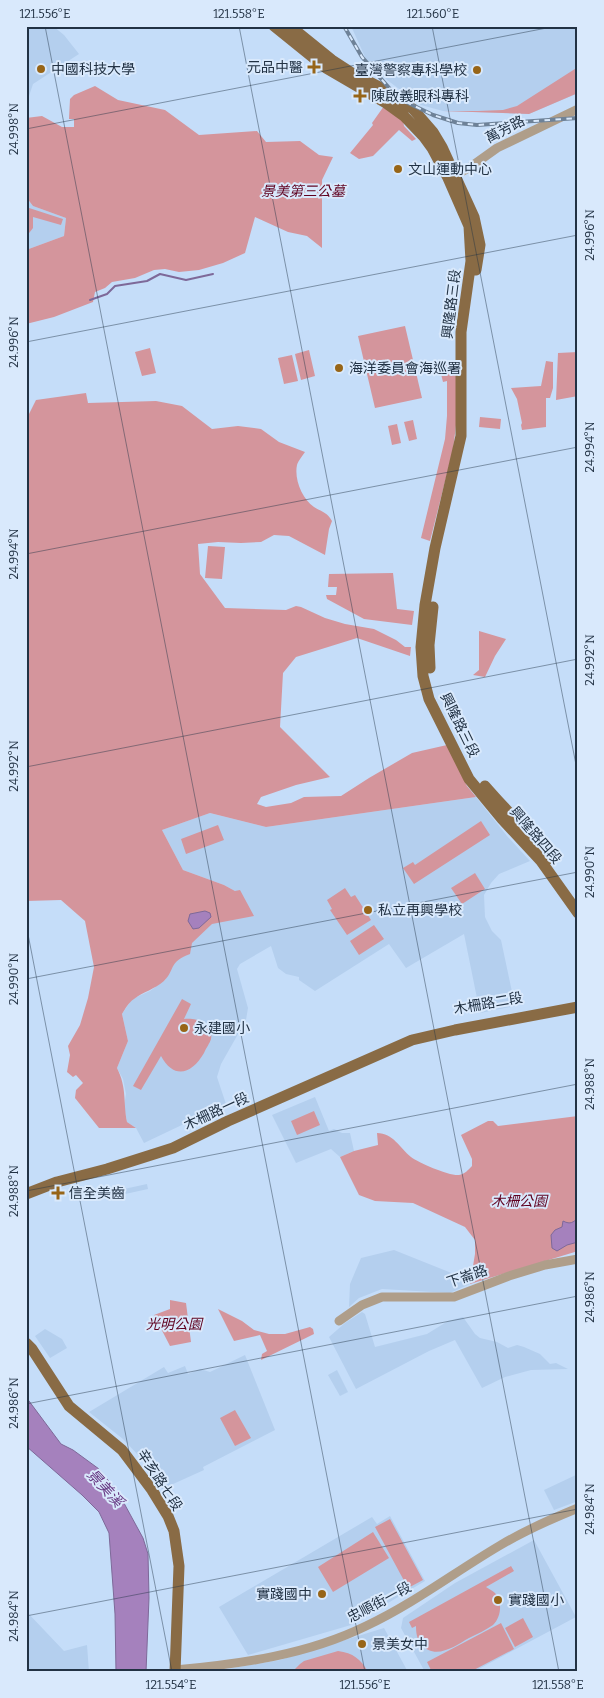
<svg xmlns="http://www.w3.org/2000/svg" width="604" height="1698" font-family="Bitter,'Noto Sans TC',serif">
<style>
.built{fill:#b4cfee}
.green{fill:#d4959c}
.water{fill:#a581bd;stroke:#7e6999}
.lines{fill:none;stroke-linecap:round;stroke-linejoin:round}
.stream{stroke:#7e6999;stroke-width:2}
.minor{stroke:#af9e8a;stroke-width:9}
.major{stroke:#896b45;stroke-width:11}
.rail-casing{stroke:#6e8298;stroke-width:4}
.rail{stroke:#d9e9fc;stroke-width:2;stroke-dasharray:5.5;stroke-linecap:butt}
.ticks{fill:none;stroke:#223244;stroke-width:1;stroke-opacity:0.45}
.poi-dot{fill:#976518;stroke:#d9e9fc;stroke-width:2}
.labels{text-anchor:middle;stroke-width:4;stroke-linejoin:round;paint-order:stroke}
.poi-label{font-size:14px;fill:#223244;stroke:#d9e9fc;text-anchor:start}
.street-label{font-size:14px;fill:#223244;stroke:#d9e9fc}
.park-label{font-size:14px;font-style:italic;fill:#5f001f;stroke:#d9e9fc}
.water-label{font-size:15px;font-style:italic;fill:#673782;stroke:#d9e9fc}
.neatline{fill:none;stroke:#223244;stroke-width:2}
.ticks-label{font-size:12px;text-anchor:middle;fill:#223244}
</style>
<rect width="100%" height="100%" fill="#c5ddf9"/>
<path class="built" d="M26,26h27l11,9 15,19 -46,30 -7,21z
M351,26h227v67l-49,21 -86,-3 -22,-6 -34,-25 -21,-21z
M26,197l7,9 33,12 -2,18 -38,14z
M476,797l31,39 23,25 -31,13 -8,9 -7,12 1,22 7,14 9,9 14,66 -35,7 -16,-79 -58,34 -17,-24 -74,47 -16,-11v-3l-13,-3 -8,-6 -7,-22 -31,18 -3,5 11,39 -2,12 -25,44 -4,13 9,27 -82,39 -8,-15 -9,-6 -3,-16 2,-12 -3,-15 -6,-11 11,-27 -6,-27 10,-15 18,-8 15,-11 8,-15 62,-74 -11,-6 -41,-15 -21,-40 48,-17 56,14z
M315,1097l14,34 5,-2 8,4h8l4,18 -14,6 -9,-8 -35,14 -24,-48z
M147,1184l1,5 -32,7 -1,-5z
M394,1250l60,24 16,10 -20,9 -68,-4 -23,9 -10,9 1,-23 11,-26z
M362,1312l3,2 10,33 52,-13 21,-13 15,-4 12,17 5,4 17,4 11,6 9,-3 7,2 16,7 10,10 6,-1 12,6 -37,1 -26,7 -23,11 -27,-48 -26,11 -73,38 -27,-52 16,-14z
M45,1329l17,10 5,9 -17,10 -15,-22z
M245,1355l30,75 -72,37 1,3 -42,19 -24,-34 -15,-16 -34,-27 75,-45 4,6 17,-7 3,8 12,-5 10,3z
M337,1370l11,22 -8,4 -12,-21z
M578,1474v27l-24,9 -10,-20z
M390,1516l35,65 -74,44 -103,30 -29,-48 153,-90 5,7z
M534,1540l42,77 -103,55h-48l-24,-44 2,-10 52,-35z
M26,1611l38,40 23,-6 2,27h-63z
M384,1628l24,44h-198l70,-12z"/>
<path class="green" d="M578,67v26l-49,21 -86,-3h35l25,-1 14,-4z
M95,86l23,14 47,10 34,25 58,-4 9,11 34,-1 19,14 14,2 -11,23v68l-15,-12 -19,-4 -33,-15 -10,36 -22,10 -24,7 -20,2 -14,-3 -11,1 -19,8 -23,4 -7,6 -10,4 -2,10 -39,15 -28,7v-74l38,-14 2,-18 -33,-12 -7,-9v-79l16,-2 20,11h12v-8h-5l1,-20 4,-4z
M384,106l19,14 1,6 12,13 -4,2 -13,-11 -26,26 -14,3 -9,-6 23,-28 -1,-2z
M26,207l37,12 -2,6 -28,-8v11l-7,9z
M405,326l17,72 -47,10 -17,-72z
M150,348l6,25 -14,3 -7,-24z
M309,350l6,26 -14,4 -6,-26z
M578,352v44l-22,4 2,-47z
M292,355l6,26 -14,3 -6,-26z
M546,361l7,1v26l-3,10h-4v29l-24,3 -1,-5 1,-2 -5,-24 -6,-11 30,-2z
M446,365l5,2 5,9v49l-3,25 -23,91 -9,-3 24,-99 2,-23v-35l-4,1 -4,-16z
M86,393l2,10 68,-2 26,5 30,23 26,-3 23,3 18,13 26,10c-2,3 -7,9 -8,13 -3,14 5,34 17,42 8,5 13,5 18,14l-3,8 -4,26 -36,-19 -15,-1 -13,7 -20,1 -23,-1 -20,2 2,30 25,34 61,2 10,-4 5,1 24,11 20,6 29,5 22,11 9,7h6l-1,9 -53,-18 -61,19 -13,16 -3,54 50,50 -34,8 -35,12 -4,7 9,3 25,-4 13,-6 37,-1 28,-18 43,-25 35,-8 20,41 9,11 -210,30 -56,-14 -48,17 21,40 41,15 11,6 5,-1 14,26 -42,8 -20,19 -2,11c-22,8 -14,15 -26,27 -9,8 -21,11 -30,18 -5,3 -9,10 -12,15l6,27 -11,27c10,20 6,33 10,54l9,6h-37l-24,-30 1,-8 7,-7 -7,-8 -3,2 -6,-5 3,-17 -2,-9 12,-21 8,-27 6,-31 -9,-46 -24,-21 -35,1v-481l10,-20z
M480,417l21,2 -1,10 -21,-2z
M413,420l4,19 -8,2 -5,-19z
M397,424l4,19 -9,2 -4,-19z
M208,546l17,1 -3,32 -17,-1z
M393,573l4,36 17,2 -2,14 -48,-6 -37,-20 -1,-4h10l1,-8h-9l1,-13z
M479,631l27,8 -11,17 -10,21 -12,-2 6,-5z
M481,821l9,14 -76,49 -11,-16 10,-6 2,3z
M218,825l6,15 -38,14 -5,-15z
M475,873l10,16 -23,15 -11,-16z
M345,888l6,9 4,-2 16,25 -24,15 -17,-25 2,-1 -5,-9z
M374,925l10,14 -25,16 -9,-14z
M182,999l9,5 -7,15c11,-2 30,4 27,20 -1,4 -5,9 -7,14 -12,21 -30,27 -43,3l-20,34 -8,-4z
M314,1111l6,14 -23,10 -6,-14z
M578,1116v135l-108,33 5,-30v-14l-10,-13 -52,-24 -38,-2 -16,-6 -19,-38 14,-6 24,-6 -1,-12c16,0 23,15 34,24 8,6 38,19 48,18 6,-1 9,-5 13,-9v-7l-11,-24 27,-14h5l5,5z
M170,1300l16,3 5,39 -21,4 -16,-31 16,-6z
M218,1309l24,12 12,9 15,4h16l25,-7 3,2 1,5 -53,26 1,-6 5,-3 -7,-16 -26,6z
M235,1410l16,28 -16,8 -15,-28z
M390,1519l33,61 -15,8 -33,-61z
M373,1532l16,26 -56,34 -15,-25z
M511,1566l3,5 -28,16c3,2 7,4 9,6 8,8 6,25 -2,32 -7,5 -16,9 -24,13 -14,8 -34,23 -48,6 -4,-5 -5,-11 -5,-18l-4,2 -3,-6z
M523,1618l10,19 -18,10 -10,-19z
M501,1623l13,26 -44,23h-38l-5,-10z
M338,1651c15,2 23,8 30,21h-76l8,-8 4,-3z"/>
<path class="water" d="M205,911l5,2 1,4 -12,11 -6,1 -5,-8 2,-7z
M578,1218v24l-11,3 -10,6 -5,-3 -1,-13 4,-5 7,-3 1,-6c8,4 10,1 15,-3z
M26,1397l35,47 12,6 26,19 20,25 24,44 5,16 1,44 -3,74h-30l-1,-58 -6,-81 -10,-21 -17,-17 -56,-49z"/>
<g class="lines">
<path class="stream" d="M90,300l17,-6 8,-8 32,-5 13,-7 26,6 27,-6"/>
<path class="minor" d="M451,177l18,-9 28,-20 81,-39
M339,1321l23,-16 20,-8h72l55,-21 36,-11 33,-6
M175,1670c65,-6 132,-15 191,-44 47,-22 89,-54 133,-80 25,-15 52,-27 79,-38"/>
<path class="major" d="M274,26l52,42 60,35 18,13 20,21 8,11 16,30 21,48 2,35 -10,71v104l-26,112 -10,57 -4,42 2,29 6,23 40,80 33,40 39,42 37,52
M290,26l42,34 20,13 33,17 28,19 20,23 9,15 32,70 6,28 -4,25
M430,668l-1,-23 4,-38
M485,786c21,24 44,47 63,73
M26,1194l31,-12 50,-13 66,-21 55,-27 184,-81 43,-10 123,-23
M26,1343l6,6 37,57 53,44 30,40 16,26 6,15 5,35 -4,106"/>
<g class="rail-casing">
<path id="rail" d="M344,26l18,31 28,32 14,12 29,14 25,8 19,2 101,-7"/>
</g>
<use href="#rail" class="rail"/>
</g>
<path class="ticks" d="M45,26l320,1646M239,26l320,1646M432,26l146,749M26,129l531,-103M26,342l552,-107M26,554l552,-107M26,767l552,-108M26,924l146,748M26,979l552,-107M26,1191l552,-107M26,1404l552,-108M26,1616l552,-107"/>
<g class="poi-dot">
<path d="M311.5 59.5h5v5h5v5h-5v5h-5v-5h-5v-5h5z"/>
<circle cx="41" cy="69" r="5"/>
<circle cx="477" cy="70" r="5"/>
<path d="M357.5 88.5h5v5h5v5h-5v5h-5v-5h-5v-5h5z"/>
<circle cx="398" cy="169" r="5"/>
<circle cx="339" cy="368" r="5"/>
<circle cx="368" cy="910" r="5"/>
<circle cx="184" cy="1028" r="5"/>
<path d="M55.5 1185.5h5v5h5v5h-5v5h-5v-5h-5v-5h5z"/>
<circle cx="322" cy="1594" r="5"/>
<circle cx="498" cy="1600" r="5"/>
<circle cx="362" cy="1644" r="5"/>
</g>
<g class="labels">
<g class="poi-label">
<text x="303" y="72" text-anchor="end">元品中醫</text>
<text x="51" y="74">中國科技大學</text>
<text x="467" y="75" text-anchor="end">臺灣警察專科學校</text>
<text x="371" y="101">陳啟義眼科專科</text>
<text x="408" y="174">文山運動中心</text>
<text x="349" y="373">海洋委員會海巡署</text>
<text x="378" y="915">私立再興學校</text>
<text x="194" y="1033">永建國小</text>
<text x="69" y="1198">信全美齒</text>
<text x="312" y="1599" text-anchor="end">實踐國中</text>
<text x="508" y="1605">實踐國小</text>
<text x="372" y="1649">景美女中</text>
</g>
<g class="street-label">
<text transform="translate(505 129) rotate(-28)" y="5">萬芳路</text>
<text transform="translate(451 304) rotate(-83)" y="5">興隆路三段</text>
<text transform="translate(460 725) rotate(64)" y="5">興隆路三段</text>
<text transform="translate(536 835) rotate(49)" y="5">興隆路四段</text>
<text transform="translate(488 1003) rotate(-10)" y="5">木柵路二段</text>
<text transform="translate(216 1111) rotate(-25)" y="5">木柵路一段</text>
<text transform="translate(467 1276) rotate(-19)" y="5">下崙路</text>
<text transform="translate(160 1480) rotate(57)" y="5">辛亥路七段</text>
<text transform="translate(379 1602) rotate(-28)" y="5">忠順街一段</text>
</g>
<g class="park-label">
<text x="303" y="196">景美第三公墓</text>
<text x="519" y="1206">木柵公園</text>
<text x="174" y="1329">光明公園</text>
</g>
<g class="water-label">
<text transform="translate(105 1488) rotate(47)" y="5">景美溪</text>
</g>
</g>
<rect width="604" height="1698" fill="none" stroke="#d9e9fc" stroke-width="55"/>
<rect x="28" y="28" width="548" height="1642" class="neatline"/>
<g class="ticks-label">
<text x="45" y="18">121.556°E</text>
<text x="239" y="18">121.558°E</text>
<text x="433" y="18">121.560°E</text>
<text transform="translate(14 129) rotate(-90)" y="4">24.998°N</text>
<text transform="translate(590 235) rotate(-90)" y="4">24.996°N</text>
<text transform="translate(14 342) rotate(-90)" y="4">24.996°N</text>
<text transform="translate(590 447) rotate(-90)" y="4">24.994°N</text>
<text transform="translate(14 554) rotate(-90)" y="4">24.994°N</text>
<text transform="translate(590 660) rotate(-90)" y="4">24.992°N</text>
<text transform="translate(14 766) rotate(-90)" y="4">24.992°N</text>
<text transform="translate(590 872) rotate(-90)" y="4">24.990°N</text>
<text transform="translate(14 979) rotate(-90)" y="4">24.990°N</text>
<text transform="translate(590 1084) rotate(-90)" y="4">24.988°N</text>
<text transform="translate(14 1191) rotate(-90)" y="4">24.988°N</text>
<text transform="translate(590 1297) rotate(-90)" y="4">24.986°N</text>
<text transform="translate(14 1403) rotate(-90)" y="4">24.986°N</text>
<text transform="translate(590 1509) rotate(-90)" y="4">24.984°N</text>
<text transform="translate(14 1616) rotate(-90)" y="4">24.984°N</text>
<text x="171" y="1689">121.554°E</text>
<text x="365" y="1689">121.556°E</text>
<text x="558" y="1689">121.558°E</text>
</g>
</svg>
